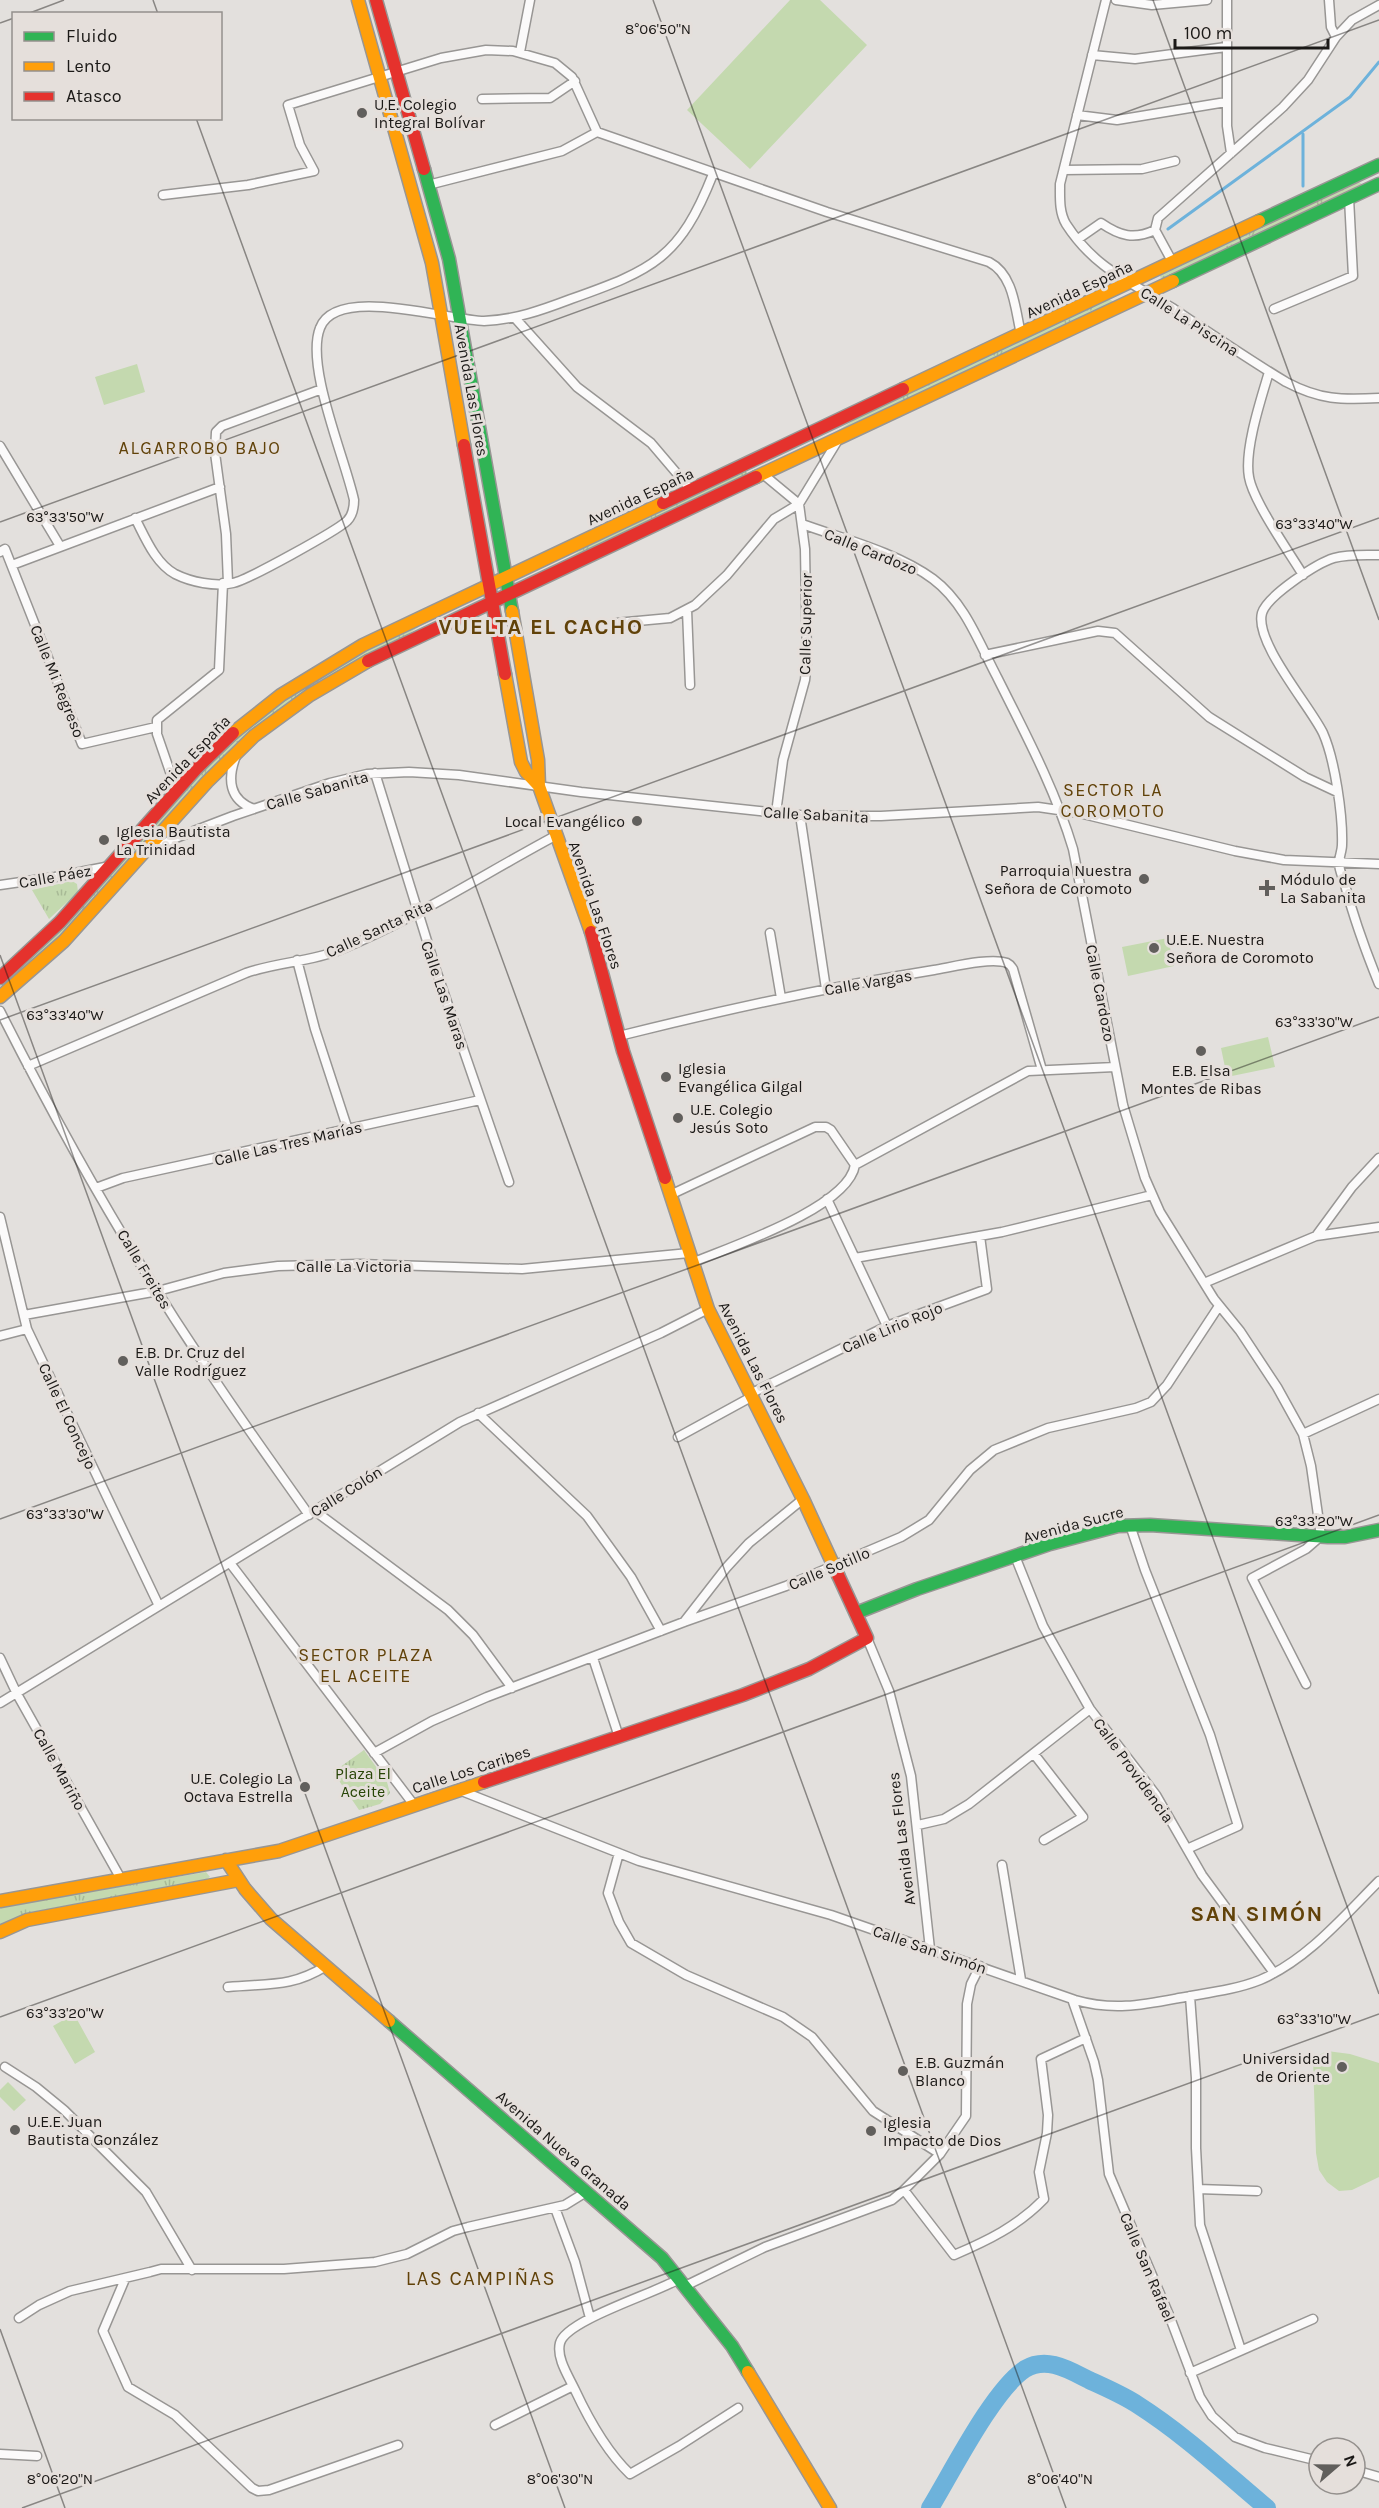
<svg xmlns="http://www.w3.org/2000/svg" width="1379" height="2508" font-family="Karla,sans-serif">
<style>
.grass{fill:url(#grass-tufts)}
.pitch{fill:#c4d9af}
.lines{fill:none;stroke-linecap:round;stroke-linejoin:round}
.stream{stroke:#6db2db;stroke-width:3}
.river{stroke:#6db2db;stroke-width:18}
.street-casing{stroke:#989694;stroke-width:11}
.fast-casing{stroke:#989694;stroke-width:15}
.slow-casing{stroke:#989694;stroke-width:15}
.jam-casing{stroke:#989694;stroke-width:15}
.street{stroke:#fbfafa;stroke-width:8}
.fast{stroke:#30b455;stroke-width:12}
.slow{stroke:#ff9f0a;stroke-width:12}
.jam{stroke:#e5322d;stroke-width:12}
.ticks{fill:none;stroke:#1b1917;stroke-width:1.5;stroke-opacity:0.45}
.poi-dot{fill:#615f5c;stroke:#e5dfdb;stroke-width:2}
.labels{text-anchor:middle;stroke-width:6;stroke-linejoin:round;paint-order:stroke}
.poi-label{font-size:16px;fill:#1b1917;stroke:#e5dfdb;text-anchor:start}
.street-label{font-size:16px;fill:#1b1917;stroke:#e5dfdb}
.park-label{font-size:16px;fill:#284506;stroke:#e5dfdb}
.neighbourhood-label{font-size:18px;letter-spacing:1.5px;fill:#614209;stroke:#e5dfdb}
.quarter-label{font-size:20px;letter-spacing:1.5px;fill:#614209;stroke:#e5dfdb}
.district-label{font-size:22px;font-weight:bold;letter-spacing:1.5px;fill:#614209;stroke:#e5dfdb}
.ticks-label{font-size:15px;text-anchor:middle;fill:#1b1917;stroke:#e5dfdb;stroke-width:6;stroke-linejoin:round;paint-order:stroke}
</style>
<defs>
<pattern id="grass-tufts" width="24" height="20" patternUnits="userSpaceOnUse" patternTransform="scale(1.5)"><rect width="24" height="20" fill="#c4d9af"/><path d="M3 7l-1-3M5 7V3M7 7l1-3M15 17l-1-3M17 17v-4M19 17l1-3" fill="none" stroke="#a8ba96"/></pattern>
</defs>
<rect width="100%" height="100%" fill="#e3e0dd"/>
<path class="grass" d="M1357,181l5,3 -2,3 -197,92 -3,-2 2,-3z
M1108,299l5,2 -1,3 -282,132 27,-18z
M743,472h4v4l-182,85 26,-18z
M475,598l-55,28 -200,136 -164,178 -49,44 -1,-1 74,-75 136,-150 28,-28 75,-54 67,-37z
M72,881l5,3 1,8 -29,27 -17,-29z
M364,1750l23,32 3,11 -10,11 -21,6 -26,-38z
M206,1872l4,5 -3,2 -175,33 -32,14v-19z"/>
<path class="pitch" d="M790,0h30l47,45 -117,124 -63,-59z
M137,364l8,28 -41,13 -9,-28z
M1168,938l6,28 -46,10 -6,-29z
M1268,1037l7,30 -48,10 -6,-29z
M74,2014l21,38 -20,12 -22,-38z
M1327,2051l23,3 29,9v114l-27,13 -13,1 -12,-9 -8,-12 -3,-17 -3,-95z
M8,2082l18,18 -12,11 -14,-14v-7z"/>
<g class="lines">
<path class="stream" d="M1303,134v52
M1168,229l182,-132 29,-35"/>
<path class="river" d="M930,2508c22,-36 63,-118 95,-139 22,-13 44,1 64,11 17,8 34,15 49,25 47,30 87,68 129,103"/>
<g class="street-casing">
<path id="street" d="M1106,0l-46,184c0,14 -1,28 6,40 29,45 65,58 108,85 37,25 74,50 112,73 34,18 55,18 93,16
M1116,0l36,5 55,-5
M1227,0v126l4,27
M1329,0l2,27 5,10
M520,52l10,-52
M1092,55l43,4 91,-12
M482,99l68,-1 25,-17
M1077,115l40,5 109,-18
M1064,170l78,-1 33,-8
M428,185l134,-34 35,-19 230,80 162,50c25,13 26,47 32,72
M163,195l85,-10 66,-14 -14,-26 -12,-40 153,-47 45,-8 27,1 42,12 17,14 25,55
M1155,230l3,-12 125,-111 25,-27 28,-43 16,-17 27,-15
M1078,239l23,-16c19,13 33,17 54,7l18,33
M1274,309l79,-33 -4,-78
M515,318l62,69 74,56 40,47
M1269,372c-8,27 -25,78 -20,105 4,24 40,75 54,98
M0,446l60,100
M764,475l35,29 6,45 2,112 -2,19 -22,80 -7,53
M135,518c10,19 20,45 40,56 16,8 40,13 58,9 15,-3 103,-52 114,-62 6,-6 7,-13 7,-21 -9,-42 -49,-134 -34,-172 16,-44 130,-7 164,-7 30,-1 58,-11 87,-22 82,-29 109,-41 142,-125
M802,524c42,15 96,29 131,55 32,24 46,64 64,98 28,56 58,112 76,172l50,256 22,73 15,34 54,87 26,32 37,56 26,47 8,32 10,70 -15,13 -54,29 54,106
M0,552l5,-3 77,195 74,-17
M1379,555c-15,0 -31,-1 -45,3 -17,5 -67,38 -72,55 -8,29 48,93 61,120 12,27 20,83 19,112 0,6 -3,12 -3,18 0,7 4,15 6,22 9,34 21,67 34,99
M12,565l208,-78
M228,583l-2,-49 -11,-81 1,-21 6,-6 100,-37
M687,610l3,75
M616,623l54,-5 25,-13 32,-30 47,-56 25,-15 39,-64
M985,655l113,-24 17,2 94,84 96,60 32,15
M236,756c-9,23 -7,44 18,53
M375,773l61,197 73,212
M177,792l-20,-58v-14l62,-50 4,-87
M800,815l26,174
M149,852l24,-13 60,-23 97,-33 37,-9 42,-2 50,3 122,17 225,24h75l157,-9 41,6 156,38 49,9 95,4
M0,885l55,-8 55,-11
M770,933l11,65
M297,960l18,69 33,101
M0,1011c61,121 129,241 205,354 33,51 69,100 104,150
M619,1036c104,-26 209,-49 315,-66 18,-3 57,-13 73,-7 4,2 4,3 6,6l29,101
M28,1066l218,-93c31,-11 64,-11 94,-23 75,-31 144,-76 215,-114
M855,1165l173,-94 87,-4
M96,1188l27,-10 357,-78
M670,1195l145,-68h11l5,3 24,35c-7,43 -125,82 -163,98
M827,1199l60,127
M0,1217l27,112 132,277
M1316,1236l36,-49 27,-29
M855,1258l147,-26 150,-37
M1204,1283l112,-47 63,-9
M24,1315l134,-24 66,-18 54,-7 81,-2 163,5 167,-16
M0,1336l27,-7
M752,1393l135,-67 100,-37 -7,-53
M478,1413l109,103 44,61 30,54
M1303,1434l76,-35
M678,1437l75,-41
M315,1511l133,99 25,25 39,53
M1130,1525l15,45 65,165 28,91 -51,23
M1015,1556l28,70 47,83 66,86 46,80 72,98
M230,1563l184,242
M684,1622l42,-54 23,-25 54,-44
M867,1638l22,53 22,85 19,173
M0,1658l17,36 104,185
M593,1658l26,79
M0,1703l460,-281 201,-89 47,-24
M374,1753l58,-32 55,-24 197,-75 102,-36 115,-49 28,-17 41,-50 24,-20 54,-22 88,-20 15,-6 16,-17 52,-79
M1034,1754l49,63 -39,23
M459,1790l180,71 192,54 244,85c38,11 67,5 104,-2 27,-5 56,-8 81,-18 47,-20 83,-63 119,-99
M918,1825l26,-6 25,-15 121,-95
M619,1853l-11,40 11,29 12,21 55,32 97,42 29,20 61,74 67,43
M1002,1865l19,115
M228,1987c39,-4 63,1 98,-21
M1190,1996l6,82v70l4,77 41,125
M1072,1999l22,63 4,18 11,94 60,141 31,82 12,19 23,21 30,11 54,13
M5,2067l31,20 28,23 82,82 46,78
M1198,2189l59,2
M904,2190l50,65c33,-14 64,-29 90,-56l-5,-27 8,-39 1,-18 -7,-56 45,-21
M555,2208l20,54 15,56
M125,2279l-22,52 25,56 47,28 77,73 6,3 11,-1 129,-45
M679,2279c-23,14 -113,41 -119,64 -4,15 9,34 15,47 14,30 31,61 55,84l49,-28 59,-38
M685,2286l80,-39 127,-47 12,-10 36,-36 26,-38 1,-112 4,-20 9,-18
M19,2318l20,-13 31,-14 80,-19 11,-3h123l91,-7 32,-8 46,-23 15,-4 97,-22 21,-13
M1190,2373l123,-54
M495,2425l78,-39
M0,2454l37,2
M1355,2470l24,7"/>
</g>
<g class="fast-casing">
<path id="fast" d="M424,169l25,90 63,352
M1259,221l120,-56
M1173,281l206,-97
M856,1613l61,-24 133,-45 68,-18 32,-1 178,12h17l34,-7
M389,2021l273,237 70,88 16,26"/>
</g>
<g class="slow-casing">
<path id="slow" d="M358,0l74,263 32,182
M903,389l356,-168
M756,477l417,-196
M512,611l26,149 1,26 52,146
M505,674l16,88 5,10 13,14
M233,733l48,-38 82,-50 300,-142
M0,997l64,-56 143,-159 47,-46 56,-41 58,-34
M665,1178l43,131 95,190 35,76
M226,1860l19,29 26,30 118,102
M0,1901l279,-50 205,-69
M0,1932l27,-12 212,-40
M748,2372l82,136"/>
</g>
<g class="jam-casing">
<path id="jam" d="M376,0l48,169
M464,445l41,229
M663,503l240,-114
M368,661l388,-184
M591,932l32,119 42,127
M0,978l60,-56 136,-153 37,-36
M484,1782l259,-87 66,-26 58,-31 -29,-63"/>
</g>
<use href="#street" class="street"/>
<use href="#fast" class="fast"/>
<use href="#slow" class="slow"/>
<use href="#jam" class="jam"/>
</g>
<path class="ticks" d="M153,0l5,14M653,0l726,1994M1153,0l226,620M27,14l37,-14M0,23l14,-5M196,118l870,2390M0,522l1379,-502M0,955l565,1553M0,1020l1379,-502M0,1519l1379,-502M0,2017l1379,-502M0,2329l65,179M22,2508l1357,-494"/>
<g class="poi-dot">
<circle cx="362" cy="113" r="6"/>
<circle cx="637" cy="821" r="6"/>
<circle cx="104" cy="840" r="6"/>
<circle cx="1144" cy="879" r="6"/>
<path d="M1264 879h6v6h6v6h-6v6h-6v-6h-6v-6h6z"/>
<circle cx="1154" cy="948" r="6"/>
<circle cx="1201" cy="1051" r="6"/>
<circle cx="666" cy="1077" r="6"/>
<circle cx="678" cy="1118" r="6"/>
<circle cx="123" cy="1361" r="6"/>
<circle cx="305" cy="1787" r="6"/>
<circle cx="1342" cy="2067" r="6"/>
<circle cx="903" cy="2071" r="6"/>
<circle cx="15" cy="2130" r="6"/>
<circle cx="871" cy="2131" r="6"/>
</g>
<g class="labels">
<g class="poi-label">
<text x="374" y="110">U.E. Colegio<tspan x="374" dy="18">Integral Bolívar</tspan></text>
<text x="625" y="827" text-anchor="end">Local Evangélico</text>
<text x="116" y="837">Iglesia Bautista<tspan x="116" dy="18">La Trinidad</tspan></text>
<text x="1132" y="876" text-anchor="end">Parroquia Nuestra<tspan x="1132" dy="18">Señora de Coromoto</tspan></text>
<text x="1280" y="885">Módulo de<tspan x="1280" dy="18">La Sabanita</tspan></text>
<text x="1166" y="945">U.E.E. Nuestra<tspan x="1166" dy="18">Señora de Coromoto</tspan></text>
<text x="678" y="1074">Iglesia<tspan x="678" dy="18">Evangélica Gilgal</tspan></text>
<text x="1201" y="1076" text-anchor="middle">E.B. Elsa<tspan x="1201" dy="18">Montes de Ribas</tspan></text>
<text x="690" y="1115">U.E. Colegio<tspan x="690" dy="18">Jesús Soto</tspan></text>
<text x="135" y="1358">E.B. Dr. Cruz del<tspan x="135" dy="18">Valle Rodríguez</tspan></text>
<text x="293" y="1784" text-anchor="end">U.E. Colegio La<tspan x="293" dy="18">Octava Estrella</tspan></text>
<text x="1330" y="2064" text-anchor="end">Universidad<tspan x="1330" dy="18">de Oriente</tspan></text>
<text x="915" y="2068">E.B. Guzmán<tspan x="915" dy="18">Blanco</tspan></text>
<text x="27" y="2127">U.E.E. Juan<tspan x="27" dy="18">Bautista González</tspan></text>
<text x="883" y="2128">Iglesia<tspan x="883" dy="18">Impacto de Dios</tspan></text>
</g>
<g class="street-label">
<text transform="translate(1079 289) rotate(-25)" y="6">Avenida España</text>
<text transform="translate(1190 321) rotate(33)" y="6">Calle La Piscina</text>
<text transform="translate(472 390) rotate(80)" y="6">Avenida Las Flores</text>
<text transform="translate(640 496) rotate(-25)" y="6">Avenida España</text>
<text transform="translate(871 551) rotate(22)" y="6">Calle Cardozo</text>
<text transform="translate(805 624) rotate(-89)" y="6">Calle Superior</text>
<text transform="translate(58 681) rotate(68)" y="6">Calle Mi Regreso</text>
<text transform="translate(187 759) rotate(-46)" y="6">Avenida España</text>
<text transform="translate(317 790) rotate(-16)" y="6">Calle Sabanita</text>
<text transform="translate(816 814) rotate(3)" y="6">Calle Sabanita</text>
<text transform="translate(55 876) rotate(-10)" y="6">Calle Páez</text>
<text transform="translate(596 905) rotate(71)" y="6">Avenida Las Flores</text>
<text transform="translate(379 928) rotate(-25)" y="6">Calle Santa Rita</text>
<text transform="translate(868 982) rotate(-10)" y="6">Calle Vargas</text>
<text transform="translate(1101 993) rotate(79)" y="6">Calle Cardozo</text>
<text transform="translate(445 995) rotate(71)" y="6">Calle Las Maras</text>
<text transform="translate(288 1143) rotate(-13)" y="6">Calle Las Tres Marías</text>
<text x="354" y="1272">Calle La Victoria</text>
<text transform="translate(145 1269) rotate(59)" y="6">Calle Freites</text>
<text transform="translate(892 1327) rotate(-23)" y="6">Calle Lirio Rojo</text>
<text transform="translate(754 1362) rotate(63)" y="6">Avenida Las Flores</text>
<text transform="translate(68 1416) rotate(65)" y="6">Calle El Concejo</text>
<text transform="translate(346 1491) rotate(-32)" y="6">Calle Colón</text>
<text transform="translate(1073 1524) rotate(-15)" y="6">Avenida Sucre</text>
<text transform="translate(829 1568) rotate(-23)" y="6">Calle Sotillo</text>
<text transform="translate(60 1769) rotate(61)" y="6">Calle Mariño</text>
<text transform="translate(471 1769) rotate(-18)" y="6">Calle Los Caribes</text>
<text transform="translate(1134 1770) rotate(54)" y="6">Calle Providencia</text>
<text transform="translate(901 1839) rotate(-97)" y="6">Avenida Las Flores</text>
<text transform="translate(930 1949) rotate(19)" y="6">Calle San Simón</text>
<text transform="translate(564 2150) rotate(41)" y="6">Avenida Nueva Granada</text>
<text transform="translate(1148 2267) rotate(67)" y="6">Calle San Rafael</text>
</g>
<g class="park-label">
<text x="363" y="1779">Plaza El<tspan x="363" dy="18">Aceite</tspan></text>
</g>
<g class="neighbourhood-label">
<text x="200" y="454">ALGARROBO BAJO</text>
<text x="1113" y="796">SECTOR LA<tspan x="1113" dy="21">COROMOTO</tspan></text>
<text x="366" y="1661">SECTOR PLAZA<tspan x="366" dy="21">EL ACEITE</tspan></text>
</g>
<g class="quarter-label">
<text x="481" y="2285">LAS CAMPIÑAS</text>
</g>
<g class="district-label">
<text x="541" y="634">VUELTA EL CACHO</text>
<text x="1257" y="1921">SAN SIMÓN</text>
</g>
</g>
<g class="ticks-label">
<text x="658" y="34">8°06'50"N</text>
<text x="65" y="522">63°33'50"W</text>
<text x="1314" y="529">63°33'40"W</text>
<text x="65" y="1020">63°33'40"W</text>
<text x="1314" y="1027">63°33'30"W</text>
<text x="65" y="1519">63°33'30"W</text>
<text x="1314" y="1526">63°33'20"W</text>
<text x="65" y="2018">63°33'20"W</text>
<text x="1314" y="2024">63°33'10"W</text>
<text x="60" y="2484">8°06'20"N</text>
<text x="560" y="2484">8°06'30"N</text>
<text x="1060" y="2484">8°06'40"N</text>
</g>
<rect x="12" y="12" width="210" height="108" fill="#e5dfdb" stroke="#94908d" stroke-width="1.5"/>
<rect x="24" y="32" width="30" height="9" fill="#30b455" stroke="#94908d" stroke-width="1.5"/>
<text x="66" y="42" font-size="18" fill="#1b1917">Fluido</text>
<rect x="24" y="62" width="30" height="9" fill="#ff9f0a" stroke="#94908d" stroke-width="1.5"/>
<text x="66" y="72" font-size="18" fill="#1b1917">Lento</text>
<rect x="24" y="92" width="30" height="9" fill="#e5322d" stroke="#94908d" stroke-width="1.5"/>
<text x="66" y="102" font-size="18" fill="#1b1917">Atasco</text>
<g transform="translate(1337 2466) rotate(70)"><circle r="28" fill="#e5dfdb" stroke="#94908d" stroke-width="1.5"/>
<path d="M0-4.5L10 22L0 15L-10 22Z" fill="#615f5c"/>
<text y="-9" font-size="16" font-weight="bold" text-anchor="middle" fill="#1b1917">N</text>
</g>
<path d="M1175 39v9h153v-9" fill="none" stroke="#1b1917" stroke-width="3"/>
<text x="1184" y="39" font-size="18" fill="#1b1917" stroke="#e5dfdb" stroke-width="4.5" paint-order="stroke">100 m</text>
</svg>
